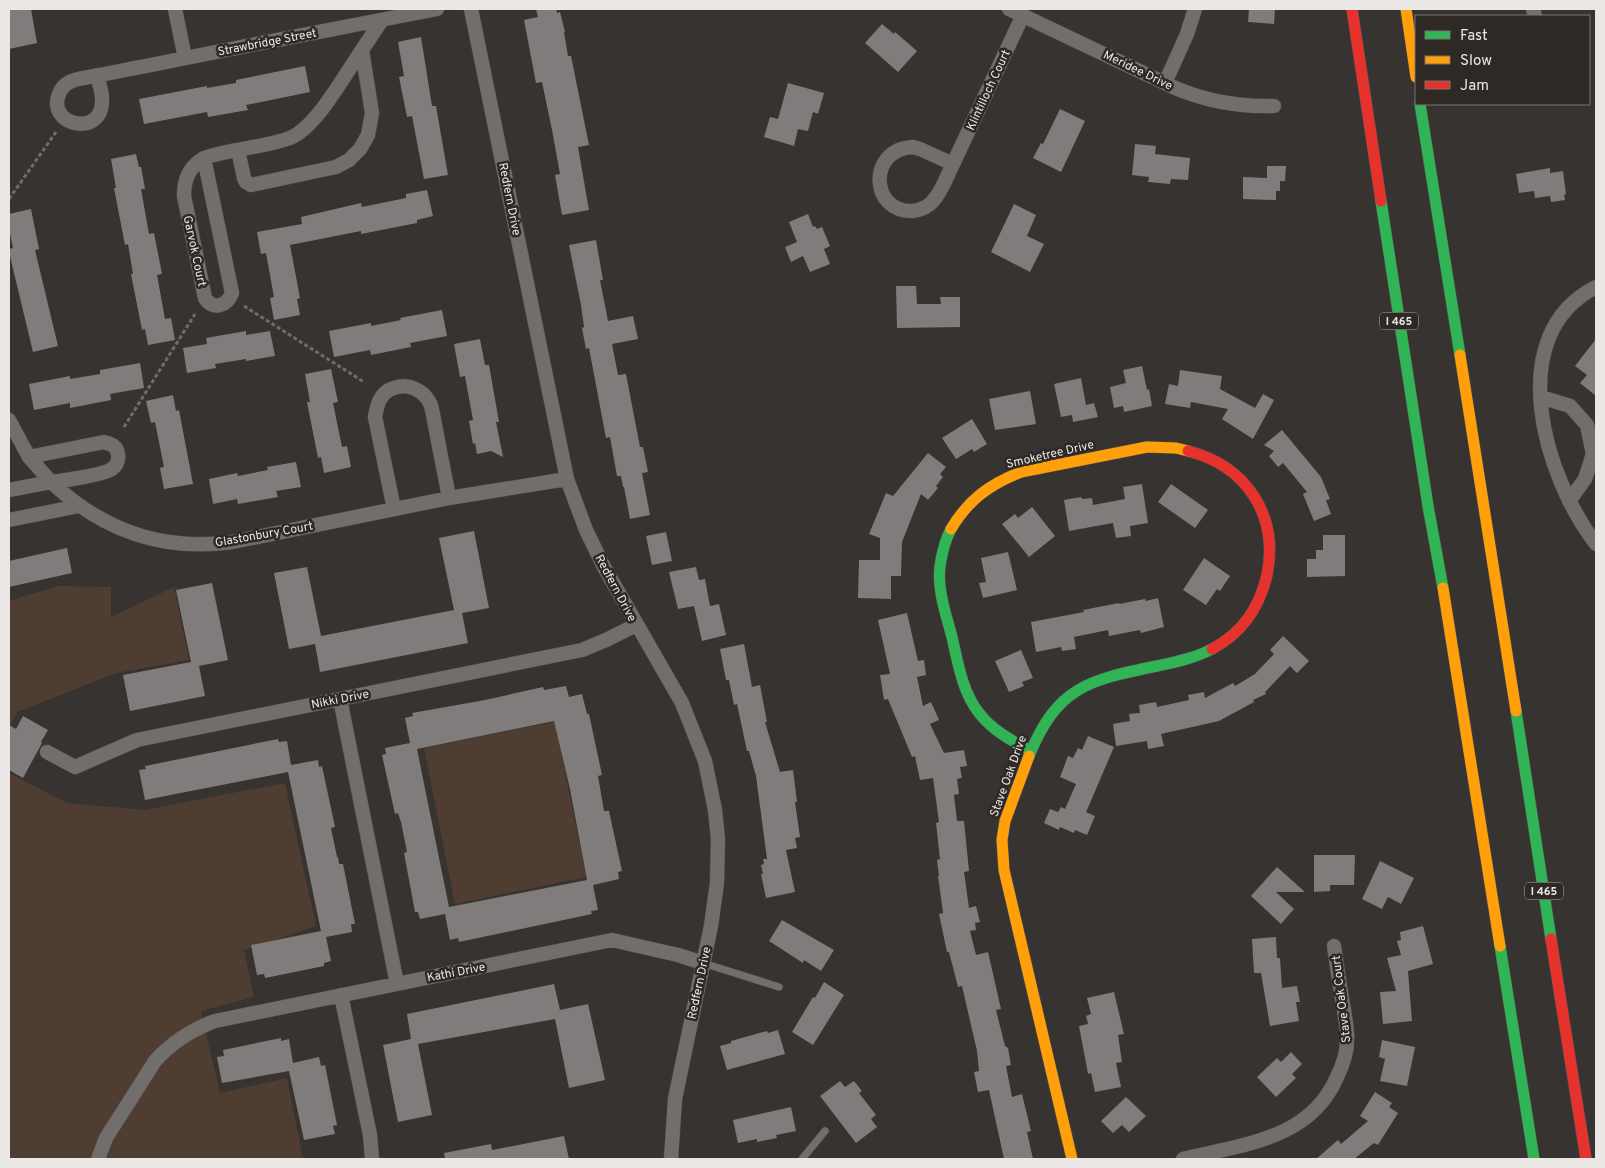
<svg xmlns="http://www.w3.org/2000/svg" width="1605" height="1168" font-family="Overpass,sans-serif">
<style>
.green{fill:#503d32}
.building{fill:#7f7c7b;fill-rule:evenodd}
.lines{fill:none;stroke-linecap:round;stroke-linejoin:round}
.lane-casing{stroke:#54504e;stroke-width:8}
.street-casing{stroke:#54504e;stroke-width:15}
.fast-casing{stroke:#54504e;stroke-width:12}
.slow-casing{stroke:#54504e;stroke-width:12}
.jam-casing{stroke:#54504e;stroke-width:12}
.path{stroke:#6f6d6c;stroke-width:3;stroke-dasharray:4 2.5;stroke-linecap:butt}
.lane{stroke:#716e6c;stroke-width:7}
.street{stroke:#716e6c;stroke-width:14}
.fast{stroke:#30b455;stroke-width:11}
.slow{stroke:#ff9f0a;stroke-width:11}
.jam{stroke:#e5322d;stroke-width:11}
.labels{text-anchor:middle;stroke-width:5;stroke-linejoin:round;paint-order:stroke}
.shield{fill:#2f2925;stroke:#b3aeab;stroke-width:1}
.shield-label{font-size:11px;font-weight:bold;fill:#ebe7e5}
.street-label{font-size:12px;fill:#ebe7e5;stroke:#2f2925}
</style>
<rect width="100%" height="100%" fill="#373331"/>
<path class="green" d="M58,586l53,1v30l63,-30 15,73 -73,13 -99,39 -8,16v-127z
M555,722l31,155 -131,27 -31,-156z
M9,773l58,30 77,7 141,-27 31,143 -72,24 10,47 -53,14 19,82 67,-15 16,81h-294z"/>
<path class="building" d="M9,9h22l6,34 -28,6z
M536,9h20l1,4 3,-1 5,20h-1l4,24h3l18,89 -11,2 11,63 -27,5 -7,-40 5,-1 -8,-44 -10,-48 -6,1 -12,-63 14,-3z
M1249,9h26l-1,15 -26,-2z
M882,24l12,10 1,-2 22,19 -19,21 -33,-29z
M421,37l11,69h4l12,69 -24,4 -12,-63 -5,1 -8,-40 5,-1 -6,-34z
M305,66l5,26 -64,13 2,5 -40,7 -1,-5 -63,12 -5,-25 68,-13v2l29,-5v-3z
M788,83l36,10 -6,21 -5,-2 -5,19 -10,-2 -4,17 -30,-9 6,-20 8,2z
M1060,109l25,12 -24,51 -28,-14 8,-15 2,1z
M1135,144l21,2 -1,8 35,4 -2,22 -17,-1 -1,5 -22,-2 1,-5 -17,-2z
M136,154l3,13h2l4,22h-4l8,45 5,-1 8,41 -5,1 8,44 6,-1 4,22 -27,5 -3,-16 -3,1 -11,-56h2l-5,-30 -3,1 -11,-57h2l-5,-29z
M1267,166h19l-1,15h-5v10h-4v9l-33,-1v-22l24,1z
M1550,168v5l13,-2 3,23 -2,1 1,5 -14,2 -1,-6 -15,2 -1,-7 -15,2 -3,-19z
M427,190l6,26 -16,4v3l-56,11v-3l-71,14 10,53 -3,1 3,16 -26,5 -4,-22 4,-1 -8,-44 -5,1 -4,-22 45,-8 -1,-7 60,-14 1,4 44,-9v-4z
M1014,204l22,11 -9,21 17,8 -14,28 -39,-20z
M31,209l8,40 -4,1 23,96 -25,6 -24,-100v-3l4,-1 -4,-19v-15z
M808,214l5,13 2,-1 2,3 5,-2 8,19 -6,3 6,15 -20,8 -7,-16 -12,6 -6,-15 12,-5 -8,-20z
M596,240l7,40h-3l8,41 25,-5 5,23 -26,5 6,31 8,-1 14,73h3l5,25 -6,1 8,42 -20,4 -6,-32h-1l-2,-11h-4l-7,-39 -4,1 -17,-90 -3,1 -4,-21 2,-1 -3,-22 -12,-60z
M896,286h20l1,18h24l-1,-7h20v30l-63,1z
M442,310l5,26 -37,7 1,4 -40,8 -1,-5 -36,7 -5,-26 42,-8v3l30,-6 -1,-2z
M246,331v4l24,-4 5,25 -29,5v-2l-31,5 1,4 -29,5 -4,-25 24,-4 -1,-6z
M480,339l5,26h4l10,57h-3l7,35 -12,-6 -14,3 -2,-11 -2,1 -4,-23 4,-1 -8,-44 -5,1 -6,-33z
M1596,339v57l-16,-13 7,-8 -12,-9z
M140,363l4,25 -34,6 1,6 -41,8v-5l-36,7 -5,-26 41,-8v3l30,-5v-4z
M1142,366l5,24 2,-1 3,17 -28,6 -1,-6 -9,2 -4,-21 16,-4 -3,-13z
M331,369l7,33 -5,1 9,44 5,-1 4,21 -27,6 -3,-16 -3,1 -11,-56h3l-5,-28z
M1180,370l42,6 -2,13 35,19 8,-14 11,6 -21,39 -31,-20 6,-10 -37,-7 -1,6 -25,-4 4,-20 9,2z
M1081,378l5,27 8,-2 4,14 -25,5 -1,-7 -11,2 -7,-33z
M1030,391l6,33 -41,6 -6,-31z
M173,395l3,16 3,-1 14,74 -29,5 -4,-21 4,-1 -9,-45 -4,1 -5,-22z
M972,419l15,25 -13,8 -2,-3 -16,10 -14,-21z
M1282,430l39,47 9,22 -4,1 5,14 -17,7 -11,-27 4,-2 -24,-29 -5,4 -9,-11 5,-5 -10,-6z
M928,453l18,14 -6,7 3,3 -7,9 2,2 -10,12 -7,-6 -19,48 -1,34h-10v23l-33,-1 1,-38h21v-22l-11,-4 17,-41 7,3z
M296,462l5,25 -25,4 2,6 -40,7 -1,-5 -24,5 -4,-25 28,-6 1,3 30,-6 -1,-3z
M1142,484l6,39 -18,3 1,10 -15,2 -3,-15 -44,8 -5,-31 17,-3 1,2 10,-1 1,7 32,-6 -2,-12z
M1171,484l37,26 -13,18 -37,-26z
M1032,507l23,29 -26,21 -27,-33 13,-10 3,4z
M474,531l15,77 -27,5 6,30 -148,29 -5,-28 -26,5 -15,-76 33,-6 14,69 133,-26 -15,-72z
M666,532l6,29 -20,4 -6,-29z
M1323,535h22v41l-38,1v-18h9v-9h7z
M67,548l5,25 -63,14v-26z
M1008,552l9,38 -34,8 -4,-15 7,-1 -5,-24z
M1204,558l26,18 -10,15 -3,-2 -11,16 -23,-15z
M696,567l3,13 6,-1 5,27 9,-2 7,31 -24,6 -8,-35 -16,3 -9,-37z
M212,583l16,77 -29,6 6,30 -75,15 -7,-36 68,-13 -15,-72z
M1158,598l6,29 -23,6 -1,-3 -31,6 -1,-6 -34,7 2,12 -14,2 -1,-4 -25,5 -5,-30 53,-10 -1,-2 36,-7v1l26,-5 1,2z
M907,613l11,48 6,-1 2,15 -9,2 6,29 8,-4 8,18 -9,4 14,29 20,-3 3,16 -7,1 2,11 -5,1 2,15 -5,1 3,26h7l5,50 -5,1 5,36 7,-2 4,16 -5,1 1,7 -6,1 6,24 12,-3 13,57 -5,1 9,36 3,2 3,17 -5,1 6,31 10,-3 9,37 -4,1 6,27h-29l-15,-69 -11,2 -4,-20 5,-1 -2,-20 -15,-65 -4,1 -9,-35h-2l-8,-38 4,-1 -5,-37h1l-2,-16 3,-1 -4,-36 3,-1 -6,-44 -13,2 -5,-24 -3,1 -24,-58 -4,1 -4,-25 10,-1 -12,-54z
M1283,636l26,25 -12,12 -7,-7 -25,26 1,2 -13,6 1,2 -35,19 -58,13 3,12 -16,3 -1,-8 -31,5 -3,-22 17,-3 -1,-7 11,-1 -1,-8 17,-3 1,5 32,-7 -1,-5 16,-3 1,6 28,-15 2,3 20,-12 19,-20 -4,-4z
M744,644l8,43 8,-2 7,37h-2l15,50 13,-2 4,32h-2l5,35 -5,1 2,10 -11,2 9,42 -29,6 -5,-24h2l-2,-9 3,-1 -1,-5h4l-11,-83 -7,-25h-2l-10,-47 -3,1 -5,-25h-3l-6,-31z
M1021,650l12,28 -11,4 2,4 -15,6 -14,-31z
M566,686l3,11 13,-3 5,20h2l13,61 -4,1 6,35h5l13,60 -4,1 1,7 -26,6 5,25 -7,1 1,3 -133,28 -1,-4 -8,2 -5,-26 -25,5 -2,-7h-3l-11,-59 3,-1 -6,-30 -3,-9 -3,1 -13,-59 4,-1 -1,-6 25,-5 -5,-25 8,-2 -1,-3 73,-13 58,-13 1,3zM554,721l16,68 17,91 -138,27 -32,-158z
M23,716l25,14 -7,12 1,1 -19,35 -14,-8v-45l7,4z
M1088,736l26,11 -27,63 -1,2 9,4 -8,19 -12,-5 -1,3 -14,-6 -1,3 -15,-7 6,-14 8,3 3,-5 4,2 11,-25 -16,-7 8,-21 5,2 5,-10 4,2z
M278,739l1,3 8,-1 4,24 27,-5 1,7 3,-1 13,61 -4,1 6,29h1l1,7h4l12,60h-4l1,8 -26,5 5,24 -7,2v3l-59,12 -1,-4 -7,1 -6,-30 70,-14 -33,-159 -143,28 -6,-30 7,-1 -1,-3z
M1314,855h41l-1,30h-24v6l-16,1z
M1380,861l34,17 -13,26 -13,-7 -6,12 -20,-10z
M1277,867l28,25h-29l18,17 -13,15 -30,-28z
M782,920l52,30 -13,21 -17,-11 -1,3 -34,-22z
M1423,926l10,38 -25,7 4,50 -29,3 -3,-32 16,-1 -9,-33 14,-3 -4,-14 4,-1 -1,-8z
M1276,937l1,21h3l2,30 15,-2 3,16h-4l3,19 -29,5 -9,-53h-7l-2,-34z
M824,982l20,13 -31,50 -21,-13 21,-35 2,1z
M554,984l6,26 28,-6 17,76 -36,8 -14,-69 -137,25 14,71 -34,7 -15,-77 28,-6 -4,-25z
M1114,992l10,42 -6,1 4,27 -6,1 5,24 -26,5 -4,-19 -3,1 -9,-48 9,-2 -2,-8 5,-2 -4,-16z
M778,1030l7,24 -58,16 -7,-24 11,-3v-2l36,-10 1,2z
M281,1038v3l8,-2 4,24 26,-6 2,9 4,-1 12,60 -4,1 2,8 -31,6 -15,-69 -67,12 -5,-26 7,-1 -1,-6z
M1382,1040l33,7 -8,39 -27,-5 5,-22 -6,-2z
M1291,1052l11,12 -10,10 4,4 -20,19 -19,-20 20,-19 4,4z
M840,1081l5,6 9,-6 8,10 -3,2 17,22 -5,4 6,8 -21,16 -36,-47z
M1375,1092l17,11 -3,4 9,6 -20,32 -4,-2 -20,16h-38l22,-19 3,4 27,-23 -8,-5z
M1126,1097l20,19 -17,16 -7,-7 -9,8 -12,-12z
M791,1107l5,24 -20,4 1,3 -20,4v-3l-19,4 -5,-23z
M564,1136l5,23h-124l-1,-6 47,-9 1,6z"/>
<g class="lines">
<g class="lane-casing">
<path id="lane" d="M703,963l76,24
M802,1159l23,-28"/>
</g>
<g class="street-casing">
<path id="street" d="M175,9l10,49
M471,9l96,470 19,51 18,37 78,136 23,58 10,49 3,29 -1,44 -6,43 -36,173 -4,60
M1009,9l164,78c32,14 66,20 101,19
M1533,9l2,7
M97,75c2,9 6,18 5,27 -1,36 -56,23 -43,-8 2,-5 5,-9 9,-11 8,-5 18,-5 26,-7 17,-3 35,-7 52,-10 97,-20 194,-38 291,-57
M1165,83l22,-49 8,-25
M913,147l7,2 33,15c-6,12 -11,27 -20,37 -5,6 -13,9 -20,10 -43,2 -46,-62 0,-64z
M238,150l6,28 2,4 5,3 85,-18 13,-7 11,-11 8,-14 4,-22 -10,-63 20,-30
M204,158l28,135c-5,13 -19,18 -27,5l-21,-102c0,-17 5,-29 20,-38 28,-10 59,-10 86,-20 27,-11 55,-64 72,-88
M953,164l70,-149
M1596,287c-95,48 -51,191 0,257
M1541,397l29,9 17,19 6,29 -8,25 -16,22
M9,420l20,37 22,25c11,-1 50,-7 59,-12 6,-3 9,-9 8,-16 -1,-8 -7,-10 -14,-12l-75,15
M9,490l42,-8c51,48 110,70 181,60l217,-44 118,-19
M394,509l-19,-92c2,-12 5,-25 19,-29 15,-5 29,2 36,15 3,8 4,18 6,27 4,23 9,45 13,68
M9,520l70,-14
M340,699l57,285
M47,752l28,15 62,-27 445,-90 24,-10 30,-15
M341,995l29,140 2,24
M98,1159l8,-21 49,-77c17,-19 36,-31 60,-40l397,-81 66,15 25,8
M1183,1159c60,-15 127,-19 154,-82 6,-12 10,-24 10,-37 1,-9 -2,-20 -3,-30 -4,-22 -7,-43 -10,-64"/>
</g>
<g class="fast-casing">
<path id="fast" d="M1420,104l40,251
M1381,201l47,305 15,82
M951,529c-6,11 -9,24 -11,37 -3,24 6,48 12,71 6,26 10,54 27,76 13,17 33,28 52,38
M1516,711l35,228
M1029,756c28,-69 59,-76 128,-90 19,-4 38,-8 55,-17
M1500,946l34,213"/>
</g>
<g class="slow-casing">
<path id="slow" d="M1406,9l10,68
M1460,355l56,356
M951,529c17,-29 39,-45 70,-57l126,-25 29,1 12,3
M1443,588l57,358
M1029,756l-24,65 -3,19 2,30 68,289"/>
</g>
<g class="jam-casing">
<path id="jam" d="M1352,9l29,192
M1188,451c59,15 91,65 79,124 -8,34 -25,58 -55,74
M1551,939l35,220"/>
</g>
<path class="path" d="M9,199l47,-67
M244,306l120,76
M124,427l71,-113"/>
<use href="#lane" class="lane"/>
<use href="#street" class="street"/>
<use href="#fast" class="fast"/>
<use href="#slow" class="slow"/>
<use href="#jam" class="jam"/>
</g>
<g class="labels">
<g class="shield">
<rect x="1380" y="312.5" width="38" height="17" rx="4"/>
<rect x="1525" y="882.5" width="38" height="17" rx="4"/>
</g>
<g class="shield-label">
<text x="1399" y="325">I 465</text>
<text x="1544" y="895">I 465</text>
</g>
<g class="street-label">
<text transform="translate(267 42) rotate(-11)" y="4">Strawbridge Street</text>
<text transform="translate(1138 70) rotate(26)" y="4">Meridee Drive</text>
<text transform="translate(988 90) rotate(-65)" y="4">Klintilloch Court</text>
<text transform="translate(510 199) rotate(79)" y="4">Redfern Drive</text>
<text transform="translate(195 251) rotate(78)" y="4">Garvok Court</text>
<text transform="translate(1050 454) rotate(-13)" y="4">Smoketree Drive</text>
<text transform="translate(264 534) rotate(-10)" y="4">Glastonbury Court</text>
<text transform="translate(616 588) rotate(62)" y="4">Redfern Drive</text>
<text transform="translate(340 699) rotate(-11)" y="4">Nikki Drive</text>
<text transform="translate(1008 776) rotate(-70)" y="4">Stave Oak Drive</text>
<text transform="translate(456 972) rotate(-11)" y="4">Kathi Drive</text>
<text transform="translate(699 983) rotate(-78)" y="4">Redfern Drive</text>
<text transform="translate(1341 999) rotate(-97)" y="4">Stave Oak Court</text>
</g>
</g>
<rect width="1605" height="1168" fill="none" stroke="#ebe7e5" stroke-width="20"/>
<rect x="1415" y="15" width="175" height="90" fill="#2f2925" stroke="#7a7572"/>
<rect x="1425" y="31" width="25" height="8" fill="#30b455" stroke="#7a7572"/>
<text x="1460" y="40" font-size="15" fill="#ebe7e5">Fast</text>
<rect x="1425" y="56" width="25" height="8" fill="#ff9f0a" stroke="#7a7572"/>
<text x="1460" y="65" font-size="15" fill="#ebe7e5">Slow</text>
<rect x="1425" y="81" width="25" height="8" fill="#e5322d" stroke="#7a7572"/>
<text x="1460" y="90" font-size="15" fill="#ebe7e5">Jam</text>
</svg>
